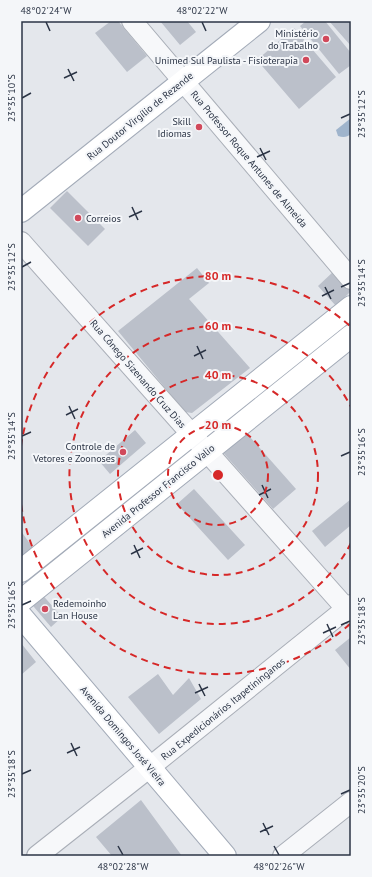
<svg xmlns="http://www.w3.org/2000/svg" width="372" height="877" viewBox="0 0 372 877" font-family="'PT Sans',sans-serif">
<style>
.water{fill:#9fb4cc}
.building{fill:#bbc0ca}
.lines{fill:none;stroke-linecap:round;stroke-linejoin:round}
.minor-casing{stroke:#a9aeb7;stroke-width:22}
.major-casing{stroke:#a3abb8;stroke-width:24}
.minor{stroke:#f7f8fa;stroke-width:20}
.major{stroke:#fff;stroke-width:22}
.ticks{fill:none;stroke:#2b3445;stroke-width:1.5}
.ring{fill:none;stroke:#d62828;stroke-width:2;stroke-dasharray:7 5}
.poi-dot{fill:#d1495b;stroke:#f4f6f9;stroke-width:1.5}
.labels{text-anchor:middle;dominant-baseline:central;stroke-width:4;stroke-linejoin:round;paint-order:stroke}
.poi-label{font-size:10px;fill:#2b3445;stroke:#f4f6f9;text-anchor:end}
.street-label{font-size:10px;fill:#2b3445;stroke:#f4f6f9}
.centre{fill:#d62828;stroke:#f4f6f9;stroke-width:2}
.ring-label{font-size:12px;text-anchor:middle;font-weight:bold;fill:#d62828;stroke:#f4f6f9;stroke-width:4;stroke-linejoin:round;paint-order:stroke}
.neatline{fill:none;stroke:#2b3445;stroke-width:1.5}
.ticks-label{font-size:10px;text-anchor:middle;fill:#2b3445}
</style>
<rect width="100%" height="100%" fill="#e4e7ec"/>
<path class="water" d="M351,118v16c-4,3 -7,4 -13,2l-2,-6z"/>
<path class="building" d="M111,21h7l29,35 -20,16 -32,-39z
M160,21h27l9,11 -16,13z
M306,21h19l26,32v12l-12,9 -39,-48z
M329,21h22v25z
M294,28l42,49 -37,32 -42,-49z
M67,191l38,38 -17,17 -38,-38z
M197,268l12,15 -20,16 61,69 -58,45 -7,-1 -67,-81z
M334,271l17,18v2l-15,15 -18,-20z
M242,428l54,61 -23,20 -54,-61z
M135,430l11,13 -36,31 -11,-13z
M194,489l51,56 -17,15 -51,-56z
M351,499v26l-26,22 -13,-16z
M21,531l12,17 -12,10z
M39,591l23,26 -11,10 -23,-27z
M351,637v33l-16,-20z
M21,643l15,19 -15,13z
M158,674l15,21 16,-17 12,21 -42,35 -31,-37z
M141,800l41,56h-70l-16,-19z"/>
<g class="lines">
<g class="minor-casing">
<path id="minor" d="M132,21l219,258
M21,242l330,372
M37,856l113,-89 201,-162
M283,856l68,-54"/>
</g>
<g class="major-casing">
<path id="major" d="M21,211l238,-190
M21,571l330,-264
M21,601l330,-265
M21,616l204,240"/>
</g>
<use href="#minor" class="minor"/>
<use href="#major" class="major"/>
</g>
<path class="ticks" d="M46,22l4,9M202,22l4,9M68,69l6,12M64,78l13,-6M22,98l9,-5M341,118l9,-4M260,148l6,12M257,157l13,-6M132,207l6,13M129,217l13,-6M22,267l9,-5M325,287l6,12M341,287l9,-4M322,296l12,-6M197,346l6,13M194,356l12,-6M69,406l6,13M66,415l12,-6M22,436l9,-4M341,456l9,-4M262,485l6,13M259,495l12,-6M134,545l6,13M131,554l12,-6M22,605l9,-4M327,624l6,13M341,625l9,-4M323,633l13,-6M199,684l6,12M195,693l13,-6M71,743l6,13M67,753l13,-6M22,774l9,-4M341,794l9,-4M263,823l6,12M260,832l13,-6M118,846l5,9M274,846l5,9"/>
<g class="ring">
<circle cx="218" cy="475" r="50"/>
<circle cx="218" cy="475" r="100"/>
<path d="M351 543A149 149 0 1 1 351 407"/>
<path d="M350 624A199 199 0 0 1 21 504M21 446A199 199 0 0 1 350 326"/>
</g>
<g class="poi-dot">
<circle cx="326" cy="39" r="4"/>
<circle cx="306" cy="60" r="4"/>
<circle cx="199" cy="127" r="4"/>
<circle cx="78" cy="218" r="4"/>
<circle cx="123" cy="452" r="4"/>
<circle cx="45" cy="609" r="4"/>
</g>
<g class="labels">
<g class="poi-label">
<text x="318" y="33">Ministério<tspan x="318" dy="12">do Trabalho</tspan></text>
<text x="298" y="60">Unimed Sul Paulista - Fisioterapia</text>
<text x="191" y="121">Skill<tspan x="191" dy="12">Idiomas</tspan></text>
<text x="86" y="218" text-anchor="start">Correios</text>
<text x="115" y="446">Controle de<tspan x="115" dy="12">Vetores e Zoonoses</tspan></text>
<text x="53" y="603" text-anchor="start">Redemoinho<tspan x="53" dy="12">Lan House</tspan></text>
</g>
<g class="street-label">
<text transform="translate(140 116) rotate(-39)">Rua Doutor Virgílio de Rezende</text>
<text transform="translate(249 159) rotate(50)">Rua Professor Roque Antunes de Almeida</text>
<text transform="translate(138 374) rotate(49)">Rua Cônego Sizenando Cruz Dias</text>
<text transform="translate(158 491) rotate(-39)">Avenida Professor Francisco Valio</text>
<text transform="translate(223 709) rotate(-39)">Rua Expedicionários Itapetininganos</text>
<text transform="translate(123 736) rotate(50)">Avenida Domingos José Vieira</text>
</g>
</g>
<circle cx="218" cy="475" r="6" class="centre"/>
<g class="ring-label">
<text x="218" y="280">80 m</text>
<text x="218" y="330">60 m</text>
<text x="218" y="379">40 m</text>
<text x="218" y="429">20 m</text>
</g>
<rect width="372" height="877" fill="none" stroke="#f4f6f9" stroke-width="44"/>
<rect x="22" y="22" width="328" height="833" class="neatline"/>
<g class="ticks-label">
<text x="46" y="14">48°02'24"W</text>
<text x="202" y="14">48°02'22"W</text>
<text transform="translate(11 98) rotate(-90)" y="4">23°35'10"S</text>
<text transform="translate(361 114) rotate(-90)" y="4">23°35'12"S</text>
<text transform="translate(11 267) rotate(-90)" y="4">23°35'12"S</text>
<text transform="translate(361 283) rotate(-90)" y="4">23°35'14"S</text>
<text transform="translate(11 436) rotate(-90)" y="4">23°35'14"S</text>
<text transform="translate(361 452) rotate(-90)" y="4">23°35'16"S</text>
<text transform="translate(11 605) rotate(-90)" y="4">23°35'16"S</text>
<text transform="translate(361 621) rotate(-90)" y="4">23°35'18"S</text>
<text transform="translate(11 774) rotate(-90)" y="4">23°35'18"S</text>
<text transform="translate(361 790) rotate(-90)" y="4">23°35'20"S</text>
<text x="123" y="870">48°02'28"W</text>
<text x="279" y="870">48°02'26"W</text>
</g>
</svg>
